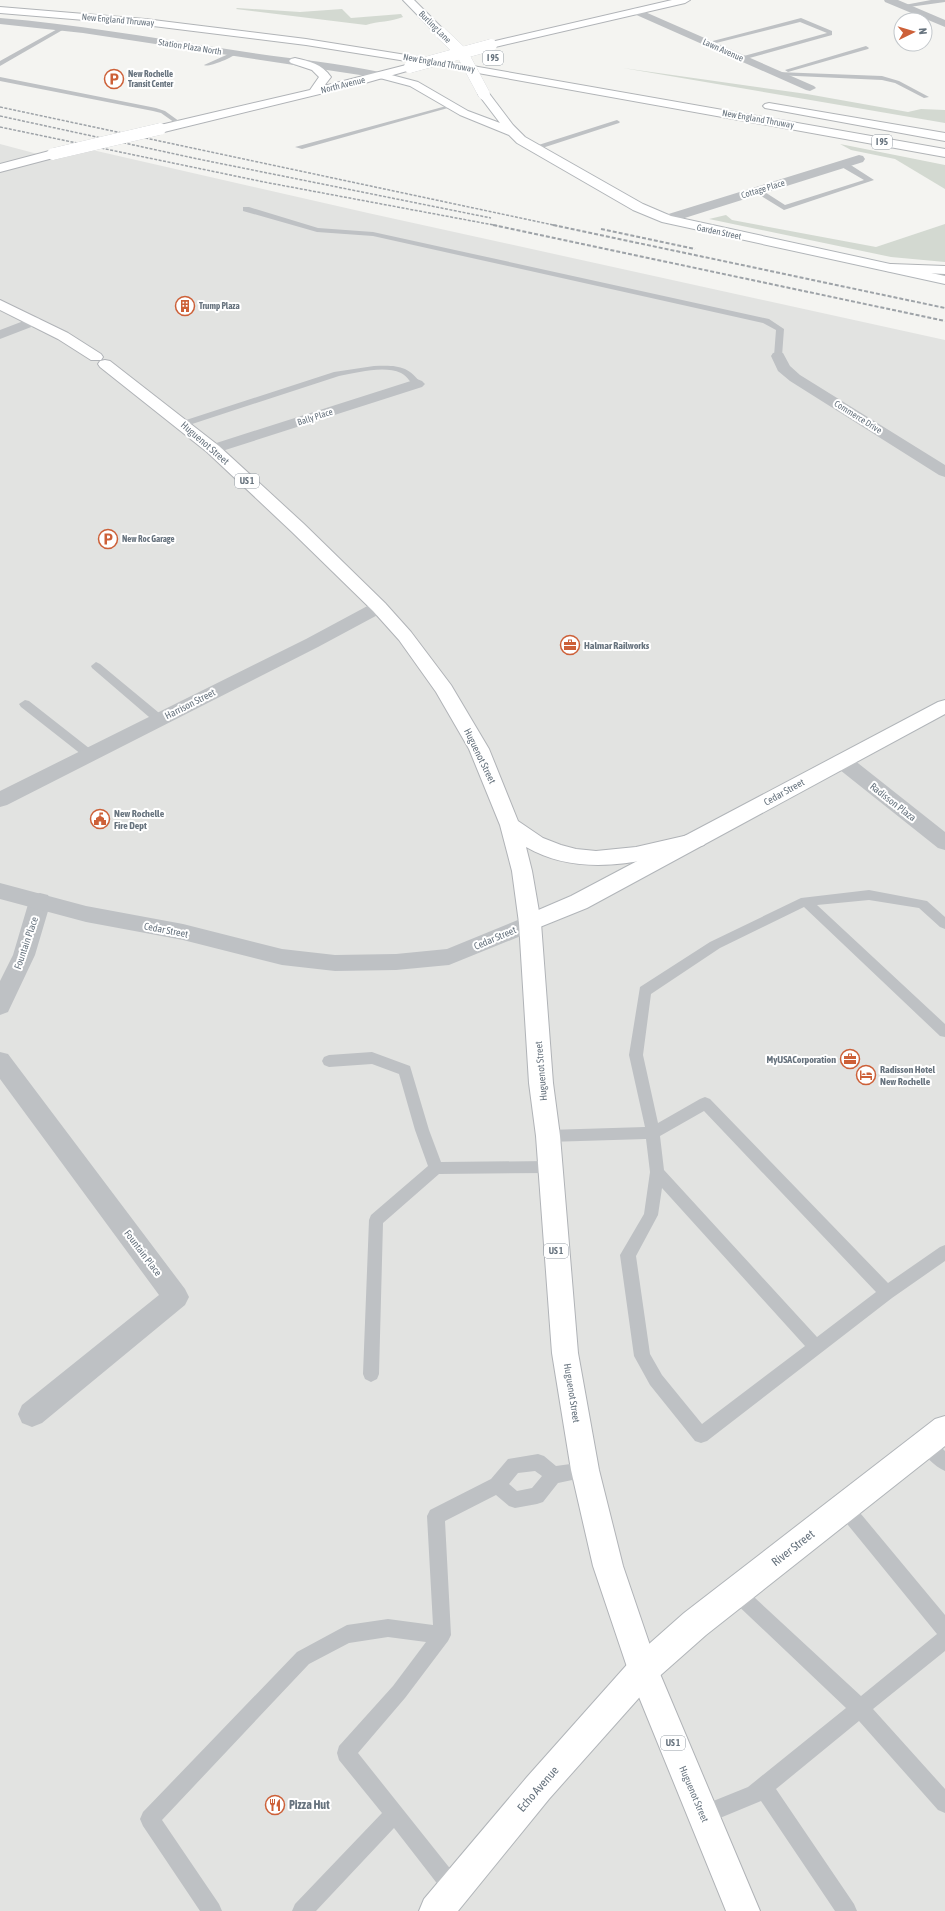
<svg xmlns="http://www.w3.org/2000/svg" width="945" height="1911" viewBox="0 0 945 1911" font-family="'Asap Condensed',sans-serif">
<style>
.built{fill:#e2e3e1}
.green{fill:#d3d9d1}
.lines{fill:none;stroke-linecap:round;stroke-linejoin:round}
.secondary-casing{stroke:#b1b5b9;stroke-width:2}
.primary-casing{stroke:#b0b3b7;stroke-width:2}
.motorway-casing{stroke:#b1b4b7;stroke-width:2}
.service{fill:#bec1c4;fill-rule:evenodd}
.minor{fill:#bec1c4;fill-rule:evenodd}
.tertiary{fill:#bec1c4;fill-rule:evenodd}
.secondary{fill:#fff;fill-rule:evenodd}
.primary{fill:#fff;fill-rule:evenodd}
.motorway{fill:#fff;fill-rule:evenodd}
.rail-far1{stroke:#9ea3a8;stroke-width:1.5;stroke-dasharray:3 1.5;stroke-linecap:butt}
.rail{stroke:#9ea3a8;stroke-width:2;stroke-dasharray:4 2;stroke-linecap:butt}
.secondary-bridge-casing{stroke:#b1b5b9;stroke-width:12;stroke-linecap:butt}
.primary-bridge-casing{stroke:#b0b3b7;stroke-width:12;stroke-linecap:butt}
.secondary-bridge{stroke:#fff;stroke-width:12}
.primary-bridge{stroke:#fff;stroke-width:12}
.labels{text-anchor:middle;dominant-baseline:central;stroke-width:4;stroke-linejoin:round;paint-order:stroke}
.far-street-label{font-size:9px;fill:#67737e;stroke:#fff}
.shield{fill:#fff;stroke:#959da5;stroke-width:1}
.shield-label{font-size:9px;font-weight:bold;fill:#67737e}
.far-poi-label{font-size:9px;font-weight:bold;fill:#67737e;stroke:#fff;text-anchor:start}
.street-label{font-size:10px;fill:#67737e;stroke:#fff}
.poi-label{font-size:10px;font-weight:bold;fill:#67737e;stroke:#fff;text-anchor:start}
.near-street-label{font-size:12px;fill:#67737e;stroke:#fff}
.near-poi-label{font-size:12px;font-weight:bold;fill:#67737e;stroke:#fff;text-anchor:start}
</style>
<rect width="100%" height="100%" fill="#f4f4f1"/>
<path class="built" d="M0,144l49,13 39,-8 280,64 577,127v1571h-945z"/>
<path class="green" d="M237,8l63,4 42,-3 9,9 50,-4 2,3c-12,5 -25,4 -37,8l-130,-16z
M623,68l184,26 101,18 13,-3 24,1v13z
M840,144l105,21v24l-50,-30 -44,-9z
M726,215l6,5 144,27 69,-23v38l-54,-5 -182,-38z"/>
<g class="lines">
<g class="secondary-casing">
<path id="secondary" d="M403,0h11l31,31 1,2 -1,2h-8z
M380,72l38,10 50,29 32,12 -22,-29 2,-2h8l25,33 12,12 118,67 28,12 274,60v8l-283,-62 -29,-12 -116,-67 -8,-8 -49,-20 -50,-29 -34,-9 -2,-2z
M945,700v14l-358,194 -57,23 -8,-2 -3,-6 3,-6 49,-21 367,-194z
M945,1416v30l-239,189 -52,46 -105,118 -91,112h-39l5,-12 103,-122 105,-118 52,-46 251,-194z"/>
</g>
<g class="primary-casing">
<path id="primary" d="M672,0h18l-5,3 -194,45 -5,-3 5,-3z
M295,58c14,3 27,6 36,19l-7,9 86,-22 6,3 -2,2 -49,14 -205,50 -6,-4 2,-3 154,-36 9,-13 -7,-7 -21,-7 -2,-2 2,-2z
M53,150l6,4 -2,3 -57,15v-8z
M0,300l68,33 33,21 2,3 -2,3h-10l-33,-21 -58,-29z
M105,360l5,1 109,85 85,78 81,79 26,29 40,53 38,64 29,72 25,17 18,7 15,4 20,2 40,-4 61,-14 7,2 3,5 -3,5c-57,17 -123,34 -178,2l6,24 9,52 12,160 7,53 18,217 21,117 24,96 35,103 102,242h-34l-98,-241 -35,-104 -22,-96 -19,-117 -16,-217 -7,-53 -10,-160 -7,-52 -12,-46 -31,-76 -33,-57 -37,-52 -26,-29 -81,-79 -85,-80 -107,-85 -2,-3 2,-3z"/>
</g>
<g class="motorway-casing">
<path id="motorway" d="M0,7l145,12 161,20 144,23 495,87v8l-495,-89 -144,-23 -161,-20 -145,-12z
M769,103l176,30v8l-180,-33 -2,-2 2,-2z
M891,264l54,2v8l-59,-3 -2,-3 2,-3z"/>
</g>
<path class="service" d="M931,0h14v2l-43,6 -3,-2z
M801,18l31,13v4l-90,25 -2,-1v-2l87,-24 -27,-11 -92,23 -3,-2z
M61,27l5,1 -66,38v-5z
M866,46l3,2 -1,1 -80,23 -3,-2z
M233,52l3,2c-5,4 -28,14 -32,11z
M777,72l105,4 17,5 30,16 -5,1 -29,-15 -13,-3 -107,-5v-2z
M0,77l156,31 9,3 18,13 -5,1 -17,-12 -8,-2 -153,-30z
M450,105l5,1 -153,43 -7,-2z
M617,120l3,2 -1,1 -83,27 -7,-2z
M840,162h6l28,18 -90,30 -31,-19 7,-2 25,16 79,-25 -24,-14z
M243,207h6l69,21 55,4 396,87 15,10 -2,27 -4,3 -4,-3 2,-26 -13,-7 -390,-87 -56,-4 -74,-21z
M374,366c21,-1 35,-1 47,18l-4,3c-6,-2 -9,-11 -16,-14 -18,-8 -44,0 -62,3l-153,50 -3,1 -5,-3 2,-2 154,-50z
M96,662l4,2 64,53 2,3 -2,3h-8l-64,-55 -1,-2z
M25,700l4,1 65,51 2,3 -2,3h-8l-65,-51 -2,-3z
M869,890l58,11 18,16v12l-5,-2 -21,-19 -50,-8 -52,5 128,119v13l-5,-1 -136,-129 -84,41 -69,46 -8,61 15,68 42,-24 5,-2 5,2 178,184 52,-36 5,-2v16l-53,37 -185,143 -6,2 -6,-2 -45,-56 -16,-29 -14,-101 24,-41 6,-42 -4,-33 -98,3 -5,-2 -2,-4 2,-4 5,-2 97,-3 -16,-72 11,-68 70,-45 91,-44zM704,1111l172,181 -59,45 -153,-167 -4,-34zM662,1188l143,158 -103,78 -40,-49 -12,-21 -14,-98 22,-41z
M372,1052l38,14 19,64 12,32 108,-1 5,2 2,4 -2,4 -5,2 -110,1 -56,49 -4,151 -2,5 -6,3 -6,-3 -2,-5 6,-154 2,-5 57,-49 -13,-36 -16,-56 -27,-10 -43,3 -5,-2 -2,-4 2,-4 5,-2z
M926,1436l6,2 13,13v20c-10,-4 -23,-17 -27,-27l2,-6z
M538,1454l6,2 12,10 29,-4 6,2 2,6 -2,6 -33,7 -15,19 -6,2 -22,4 -6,-2 -13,-11 -51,26 6,114 -3,6 -43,57 -47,55 102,128 3,7 -3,7 -7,3 -7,-3 -52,-67 -78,83h-24l3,-7 87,-91 -43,-53 -2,-7 2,-7 54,-60 33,-44 -38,-5 -39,6 -40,21 -147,156 57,84 3,7h-22l-57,-85 -3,-7 3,-7 154,-160 50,-27 41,-6 45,6 -6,-109 3,-6 61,-31 17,-20zM535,1471l7,5 -10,12 -15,3 -8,-7 9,-11z
M845,1500l6,2 94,113v36l-72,58 72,80v24l-7,-3 -79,-89 -83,68 78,115 3,7h-22l-74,-110 -58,24 -7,-3 -3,-7 3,-7 52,-21 98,-79 -116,-110 -3,-6 3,-6 6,-3 6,3 119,110 76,-62 -98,-120 -2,-6 2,-6z"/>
<path class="minor" d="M884,0h14l47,20v7l-60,-25z
M636,8l178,78 2,2 -6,3 -4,-1 -174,-77 -1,-2 1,-2z
M859,155l4,1 2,3 -2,3 -191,60h-10l-1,-3 1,-3z
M778,352l5,1 7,13 10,9 145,90v12l-6,-2 -149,-94 -12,-10 -7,-15 2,-3z
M417,379l5,2 3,3 -3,3 -203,65 -6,2 -6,-2 -2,-3 2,-3z
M40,893l8,2 3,6 -16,54 -27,57 -8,3v-34l13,-26 16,-54 3,-6z
M0,1052l8,2 177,235 4,8 -4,8 -143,118 -10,4 -10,-4 -4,-9 4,-9 137,-110 -159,-216z"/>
<path class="tertiary" d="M0,18c74,6 147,19 220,30 53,9 107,13 160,24l6,3 -6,3 -297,-45 -83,-9z
M34,317l5,1 2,3 -2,3 -39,15v-9z
M379,602l6,1 3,4 -3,4 -67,36 -311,158 -7,2v-16l306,-152 67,-36z
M842,754l7,2 96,76v18l-7,-2 -103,-82 -3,-5 3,-5z
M0,883l86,23 97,18 99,25 53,6 61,-1 51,-5 83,-34 8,2 3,6 -3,6 -89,36 -53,5 -61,1 -53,-6 -99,-25 -97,-18 -86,-23z"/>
<use href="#secondary" class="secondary"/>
<use href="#primary" class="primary"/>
<use href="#motorway" class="motorway"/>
<path class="rail-far1" d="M0,107l558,119
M0,116l198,43 293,59
M0,127l264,55 235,44"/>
<path class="rail" d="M493,225l452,96
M553,225l392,83
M601,229l94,20"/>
<g class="secondary-bridge-casing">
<path id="secondary-bridge" d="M441,33l21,20 22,41"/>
</g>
<g class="primary-bridge-casing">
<path id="primary-bridge" d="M410,67l81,-22
M53,154l107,-25"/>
</g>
<use href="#secondary-bridge" class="secondary-bridge"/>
<use href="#primary-bridge" class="primary-bridge"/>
</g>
<defs>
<g id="parking-ring" transform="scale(1)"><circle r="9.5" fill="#fff" stroke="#cd6038" stroke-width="1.5"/><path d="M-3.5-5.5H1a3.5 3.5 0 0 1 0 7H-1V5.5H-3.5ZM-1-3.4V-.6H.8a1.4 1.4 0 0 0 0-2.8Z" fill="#cd6038"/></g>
<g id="building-ring" transform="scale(1)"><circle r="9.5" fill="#fff" stroke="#cd6038" stroke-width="1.5"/><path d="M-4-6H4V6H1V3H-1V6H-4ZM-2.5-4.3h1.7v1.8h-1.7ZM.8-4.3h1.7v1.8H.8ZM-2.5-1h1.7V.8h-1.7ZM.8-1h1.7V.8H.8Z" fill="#cd6038"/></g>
<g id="office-ring" transform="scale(1)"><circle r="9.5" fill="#fff" stroke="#cd6038" stroke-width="1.5"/><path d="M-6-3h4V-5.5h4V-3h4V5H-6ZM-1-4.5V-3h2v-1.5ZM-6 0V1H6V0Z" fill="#cd6038"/></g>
<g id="civic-ring" transform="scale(1)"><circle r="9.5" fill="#fff" stroke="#cd6038" stroke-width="1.5"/><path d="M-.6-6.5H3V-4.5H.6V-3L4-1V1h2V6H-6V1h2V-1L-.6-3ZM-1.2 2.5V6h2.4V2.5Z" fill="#cd6038"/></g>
<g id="hotel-ring" transform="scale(1)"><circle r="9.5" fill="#fff" stroke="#cd6038" stroke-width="1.5"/><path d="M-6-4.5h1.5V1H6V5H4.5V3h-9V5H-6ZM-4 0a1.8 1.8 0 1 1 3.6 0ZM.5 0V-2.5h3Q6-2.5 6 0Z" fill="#cd6038"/></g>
<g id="restaurant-ring" transform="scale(1)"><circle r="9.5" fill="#fff" stroke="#cd6038" stroke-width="1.5"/><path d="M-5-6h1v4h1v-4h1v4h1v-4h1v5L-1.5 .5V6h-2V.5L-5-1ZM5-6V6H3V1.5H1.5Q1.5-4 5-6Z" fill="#cd6038"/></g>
</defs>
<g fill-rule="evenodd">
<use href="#parking-ring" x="114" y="79"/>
<use href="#building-ring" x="185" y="306"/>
<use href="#parking-ring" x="108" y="539"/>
<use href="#office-ring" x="570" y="645"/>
<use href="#civic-ring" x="100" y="819"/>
<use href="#office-ring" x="850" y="1059"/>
<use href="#hotel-ring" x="866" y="1075"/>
<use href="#restaurant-ring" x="275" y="1805"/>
</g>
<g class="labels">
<g class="far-street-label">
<text transform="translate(118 20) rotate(5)">New England Thruway</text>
<text transform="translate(435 27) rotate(45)">Burling Lane</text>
<text transform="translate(190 47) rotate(9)">Station Plaza North</text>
<text transform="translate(723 50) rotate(24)">Lawn Avenue</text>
<text transform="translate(439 63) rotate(10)">New England Thruway</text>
<text transform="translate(343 85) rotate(-14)">North Avenue</text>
<text transform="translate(758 119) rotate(10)">New England Thruway</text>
<text transform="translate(763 189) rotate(-17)">Cottage Place</text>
<text transform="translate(719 232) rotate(12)">Garden Street</text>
<text transform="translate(315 417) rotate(-18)">Bally Place</text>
<text transform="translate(858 417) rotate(32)">Commerce Drive</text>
</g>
<g class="shield">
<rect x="483" y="51" width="20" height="14" rx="3"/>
<rect x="872" y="135" width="20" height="14" rx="3"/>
<rect x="235" y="474" width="24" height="14" rx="3"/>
<rect x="544" y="1244" width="24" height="14" rx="3"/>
<rect x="661" y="1736" width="24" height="14" rx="3"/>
</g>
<g class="shield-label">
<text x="493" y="58">I 95</text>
<text x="882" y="142">I 95</text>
<text x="247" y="481">US 1</text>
<text x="556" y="1251">US 1</text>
<text x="673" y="1743">US 1</text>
</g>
<g class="far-poi-label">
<text x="128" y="74">New Rochelle<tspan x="128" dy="10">Transit Center</tspan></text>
<text x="199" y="306">Trump Plaza</text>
<text x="122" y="539">New Roc Garage</text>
</g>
<g class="street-label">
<text transform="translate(205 443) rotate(41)">Huguenot Street</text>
<text transform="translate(190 704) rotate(-27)">Harrison Street</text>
<text transform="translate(480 756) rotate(64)">Huguenot Street</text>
<text transform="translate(784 792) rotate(-29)">Cedar Street</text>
<text transform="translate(893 802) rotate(38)">Radisson Plaza</text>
<text transform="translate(166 930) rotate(11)">Cedar Street</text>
<text transform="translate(495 938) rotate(-23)">Cedar Street</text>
<text transform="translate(26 943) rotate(-71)">Fountain Place</text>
<text transform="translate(541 1071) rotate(-95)">Huguenot Street</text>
<text transform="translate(143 1253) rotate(53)">Fountain Place</text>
<text transform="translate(572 1393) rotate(81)">Huguenot Street</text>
<text transform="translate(694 1794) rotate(67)">Huguenot Street</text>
</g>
<g class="poi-label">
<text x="584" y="645">Halmar Railworks</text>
<text x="114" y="813">New Rochelle<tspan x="114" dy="12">Fire Dept</tspan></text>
<text x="836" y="1059" text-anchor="end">MyUSACorporation</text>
<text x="880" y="1069">Radisson Hotel<tspan x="880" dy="12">New Rochelle</tspan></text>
</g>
<g class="near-street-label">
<text transform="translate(793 1548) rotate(-38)">River Street</text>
<text transform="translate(538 1789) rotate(-49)">Echo Avenue</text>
</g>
<g class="near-poi-label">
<text x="289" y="1805">Pizza Hut</text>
</g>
</g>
<g transform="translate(913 32) rotate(85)"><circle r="19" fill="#ffffff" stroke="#c2c7cb"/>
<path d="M0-3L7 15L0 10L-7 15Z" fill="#cd6038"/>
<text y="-6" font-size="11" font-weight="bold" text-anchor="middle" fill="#67737e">N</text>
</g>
</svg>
